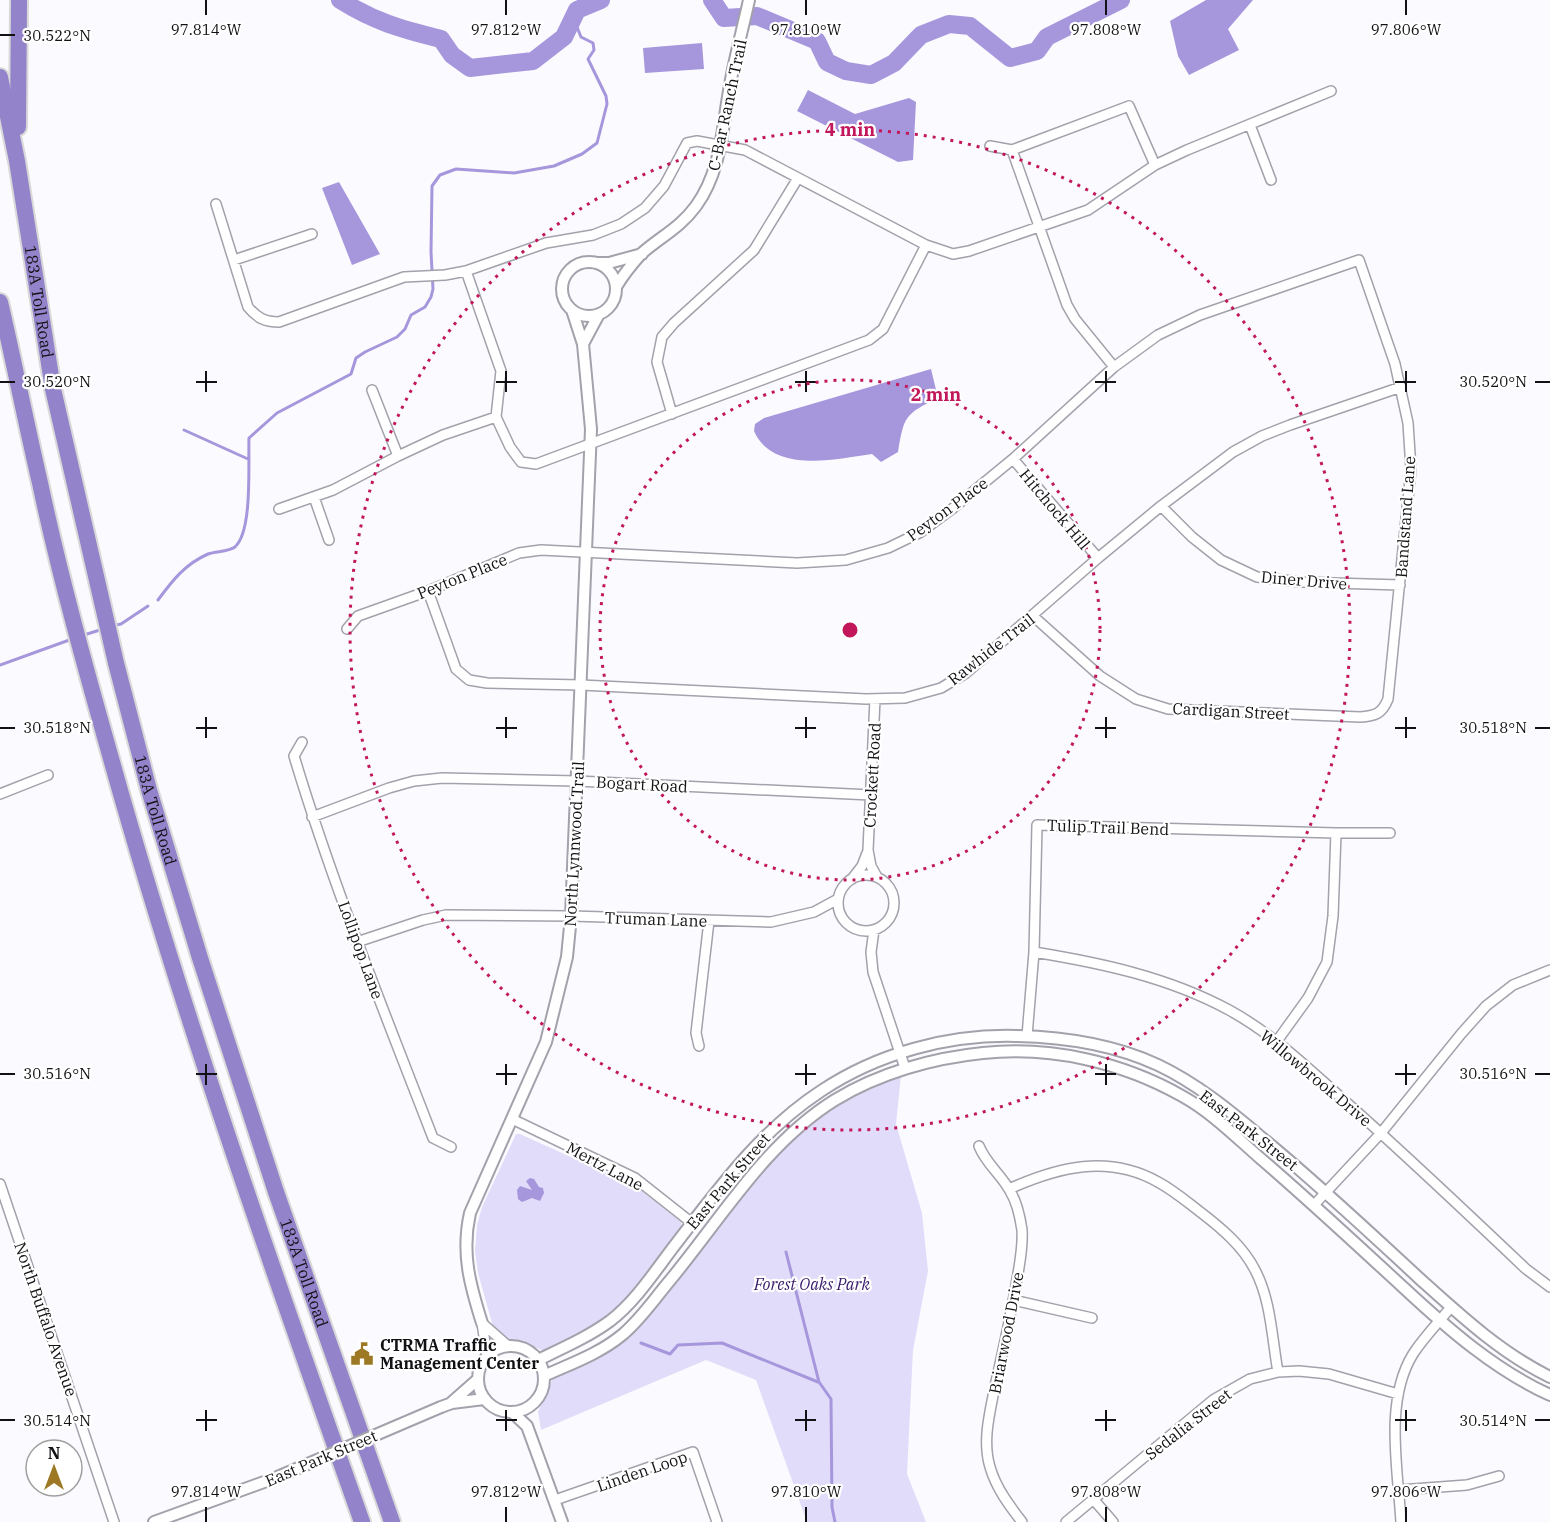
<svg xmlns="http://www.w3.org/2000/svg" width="1550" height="1522" viewBox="0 0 1550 1522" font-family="'IBM Plex Serif',serif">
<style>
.green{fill:#e1dcf9}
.water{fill:#a697dd}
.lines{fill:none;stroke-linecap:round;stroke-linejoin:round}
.stream{stroke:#a697dd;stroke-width:3}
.river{stroke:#a697dd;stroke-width:18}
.minor-casing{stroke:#a3a1ab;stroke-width:12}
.tertiary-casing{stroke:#a3a1ab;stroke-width:14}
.motorway-casing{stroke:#d9d9d9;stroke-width:20}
.minor{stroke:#fff;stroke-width:9}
.tertiary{stroke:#fff;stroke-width:10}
.motorway{stroke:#9383ca;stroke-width:16}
.tertiary-bridge-casing{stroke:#a3a1ab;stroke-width:14;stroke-linecap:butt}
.tertiary-bridge{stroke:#fff;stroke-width:10}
.ticks{fill:none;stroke:#121114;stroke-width:2}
.ring{fill:none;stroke:#c2185b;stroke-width:3;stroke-dasharray:3 6}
.labels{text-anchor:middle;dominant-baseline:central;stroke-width:4.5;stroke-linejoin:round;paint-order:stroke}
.street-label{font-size:16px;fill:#121114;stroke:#fff}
.park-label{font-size:16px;font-style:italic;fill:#361a6a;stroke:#fff}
.poi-label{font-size:16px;font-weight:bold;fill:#121114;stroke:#fff;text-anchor:start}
.ticks-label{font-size:15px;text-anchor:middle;fill:#121114;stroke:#fff;stroke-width:4.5;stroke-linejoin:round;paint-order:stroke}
.centre{fill:#c2185b;stroke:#fff;stroke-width:3}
.ring-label{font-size:18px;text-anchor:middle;font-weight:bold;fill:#c2185b;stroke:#fff;stroke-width:4.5;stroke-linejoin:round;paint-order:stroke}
</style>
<rect width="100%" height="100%" fill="#fbfbff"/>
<path class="green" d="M901,1075l-5,49 26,89 6,58 -15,79 -6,124 19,48h-119l-51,-142 -50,-20 -165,70 -3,-18 15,-34 56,-30 154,-181c42,-42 83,-71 138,-92z
M516,1134h4l115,52 46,36v8l-56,72 -34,25 -38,22 -12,1 -15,-8 -20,-3 -9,-6 -5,-10 -14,-50 -3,-22 2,-26 5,-18z"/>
<path class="water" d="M1206,0h47l-25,29 11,21 -50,25 -11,-19 -8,-35z
M702,43l2,26 -59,4 -2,-25z
M808,90l47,24 54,-16 7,4 -3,58 -15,2 -101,-51z
M339,182l41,72 -28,11 -30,-77z
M931,369l7,29c-33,16 -34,18 -40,54l-17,10 -9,-8c-36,5 -99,20 -118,-23l1,-7 9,-6z
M530,1178l4,1 5,8 4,1 1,5 -4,8 -8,-3 -10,4 -4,-3 -1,-9 3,-4 12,4 -6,-9z"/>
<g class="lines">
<path class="stream" d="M184,430l64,29
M158,600c14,-19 27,-36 50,-46 8,-3 20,-2 27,-7 18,-16 13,-85 14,-109l28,-25 74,-39 5,-16 9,-6 32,-15 8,-8 6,-14 14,-8 6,-10 2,-8 -2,-37 1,-66 8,-11 16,-6 58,4 40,-7 28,-12 15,-11 10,-39 -1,-8 -18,-37 6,-9 -1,-7 -12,-6 -4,-10 3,-8 1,-10
M112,626l9,-2 27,-18
M84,635l19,-6
M0,665l72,-26
M786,1252l33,130 12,17 1,108 3,15
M641,1343l29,11 8,-9 44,-2 96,39"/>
<path class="river" d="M340,0c35,22 61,29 101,39l11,16 18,13 63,-7 31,-24 13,-27 24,-10
M712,0l12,18 33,-2 60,25 10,21 19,9 25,4 23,-12 27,-28 28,-11 21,2 40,32 27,-7 10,-14 74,-37"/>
<g class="minor-casing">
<path id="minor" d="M1250,125l21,55
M990,146l22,4
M216,204l32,103c9,11 17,15 31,15l125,-45 41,-2 21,-4 80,-28 47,-8 28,-11 24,-16 19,-22 23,-43 10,-2 48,9 181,95 27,9 16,-3 119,-41 67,-45 32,-15 144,-59
M234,260l78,-26
M466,271l35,100 -5,46 14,30 11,15 15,2 333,-124 14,-11 43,-84
M1114,367l-39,-48 -8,-14 -55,-155 117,-44 26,59
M372,390l26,66
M672,414l-15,-52 5,-25 12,-14 80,-73 44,-72
M1013,459l85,99
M314,497l15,43
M1161,506l31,31 29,23 36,17 44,5 99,3
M279,509l54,-19 65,-34 45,-21 53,-18
M428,591l28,78 13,11 18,3 94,2 285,14 39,-1 36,-10 25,-15 132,-115 63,-52 72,-54 29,-16 28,-11 111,-38
M347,629l11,-13 70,-25 91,-38 22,-3 256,13 49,-3 42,-12 33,-16 31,-23 61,-50 101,-92 44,-32 42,-20 159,-55 36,104 13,59 3,46 -23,230c-6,15 -13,17 -28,18l-192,-8 -32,-10 -36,-23 -67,-60
M875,699l-7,151 3,16 6,11
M302,742l-8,14c39,130 90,255 139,382l18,9
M0,794l48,-19
M312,817l77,-29 25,-7 28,-3 135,3 294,14
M838 903a28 28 0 1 1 56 0a28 28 0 1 1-56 0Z
M852,879l10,-13 5,-13
M874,930l-3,22 2,20 32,96
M357,942l66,-22 23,-5 125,1 200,6 43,-10 24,-13
M1034,952c67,11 134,25 195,58 44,24 80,59 117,92 61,54 121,111 180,167l24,18
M1027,1036l7,-84 3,-127 299,8h54
M1277,1041l31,-43 19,-36 6,-46 3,-83
M699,1046l-3,-13 13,-112
M512,1119l123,59 57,45
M979,1146c7,18 22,28 31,45 7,11 10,25 12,39 1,16 -2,33 -5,49 -6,36 -14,72 -22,107 -5,26 -13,55 -5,81 6,21 19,38 32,55
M0,1184l114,338
M1009,1189c49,-22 99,-35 149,-7 15,8 28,19 41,29 21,16 44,35 56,59 16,30 17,69 23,102
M1314,1205l67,-72 80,-99 25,-28 27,-21 37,-15
M1013,1300l79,18
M482,1323l26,23
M482,1323l5,33
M1399,1490l68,-5 32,-9
M555,1500l138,-48 24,70
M1094,1500l19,22
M1066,1522l147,-122 37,-21 28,-7 21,-1 30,3 69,20
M1401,1522c-3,-53 -17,-121 12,-168 11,-17 26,-32 38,-47"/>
</g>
<g class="tertiary-casing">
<path id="tertiary" d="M562 289a27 27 0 1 1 54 0a27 27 0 1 1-54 0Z
M598,263h11l33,-9
M616,287c7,-12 16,-23 25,-33 19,-17 39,-26 55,-48 26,-36 26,-79 34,-121 5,-29 13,-57 19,-85
M583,344l16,-30
M482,1323c-12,-38 -21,-70 -12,-110l76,-171 21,-85 4,-41 20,-487 -8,-85 -11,-34
M478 1379a33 33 0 1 1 66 0a33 33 0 1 1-66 0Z
M538,1360c25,-12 50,-23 72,-39 26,-20 45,-50 65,-76 44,-57 85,-114 146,-154 57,-38 128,-57 196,-55 47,1 98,9 141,29 38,18 71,45 103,72 55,45 107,94 159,142 41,37 81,74 130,98
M544,1376c26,-12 55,-22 78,-41 17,-14 31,-34 45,-51 53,-63 97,-140 168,-184 44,-27 98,-42 148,-47 68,-7 139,9 199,43 29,16 53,40 78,62 49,42 96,86 144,130 44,41 91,82 146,107
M452,1402l25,-22
M441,1407l11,-4 32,-4
M513,1413l14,13 35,96
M154,1522l121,-44"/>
</g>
<g class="motorway-casing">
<g id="motorway">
<path id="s1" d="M0,77l17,84 36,228 63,274 33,127 51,168 76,234 116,330"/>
<path d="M18,127l1,-127"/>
<path d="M0,302c14,60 26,121 40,181 20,94 46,187 72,279 72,257 161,509 250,760"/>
</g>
</g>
<use href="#minor" class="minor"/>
<use href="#tertiary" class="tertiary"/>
<use href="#motorway" class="motorway"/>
<g class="tertiary-bridge-casing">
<path id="tertiary-bridge" d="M275,1478l166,-71"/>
</g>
<use href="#tertiary-bridge" class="tertiary-bridge"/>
</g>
<path class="ticks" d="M206,0v15M506,0v15M806,0v15M1106,0v15M1406,0v15M0,35h15M206,371v21M506,371v21M806,371v21M1106,371v21M1406,371v21M0,382h15M196,382h21M496,382h21M795,382h21M1095,382h21M1395,382h21M1535,382h15M206,717v21M506,717v21M806,717v21M1106,717v21M1406,717v21M0,728h15M196,728h21M496,728h21M795,728h21M1095,728h21M1395,728h21M1535,728h15M206,1064v21M506,1064v21M806,1064v21M1106,1064v21M1406,1064v21M0,1074h15M196,1074h21M496,1074h21M795,1074h21M1095,1074h21M1395,1074h21M1535,1074h15M206,1410v21M506,1410v21M806,1410v21M1106,1410v21M1406,1410v21M0,1420h15M196,1420h21M496,1420h21M795,1420h21M1095,1420h21M1395,1420h21M1535,1420h15M206,1507v15M506,1507v15M806,1507v15M1106,1507v15M1406,1507v15"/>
<g class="ring">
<circle cx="850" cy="630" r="250"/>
<circle cx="850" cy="630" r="500"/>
</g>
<defs>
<g id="civic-bare" transform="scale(1.8)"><path d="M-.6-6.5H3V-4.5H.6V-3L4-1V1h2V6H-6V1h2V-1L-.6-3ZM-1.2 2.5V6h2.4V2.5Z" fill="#9e7925" stroke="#fff" stroke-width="2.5" paint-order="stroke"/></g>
</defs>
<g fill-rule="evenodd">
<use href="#civic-bare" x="362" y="1354"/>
</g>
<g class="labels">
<g class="street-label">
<text transform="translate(727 105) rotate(-78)">C-Bar Ranch Trail</text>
<text stroke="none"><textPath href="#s1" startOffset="228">183A Toll Road</textPath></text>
<text transform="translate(947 509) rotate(-36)">Peyton Place</text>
<text transform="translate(1055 509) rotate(50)">Hitchock Hill</text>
<text transform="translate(1405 517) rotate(-86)">Bandstand Lane</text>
<text transform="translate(462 576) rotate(-22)">Peyton Place</text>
<text transform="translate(1304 580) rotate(5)">Diner Drive</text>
<text transform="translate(991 649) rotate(-38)">Rawhide Trail</text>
<text transform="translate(1231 711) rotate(3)">Cardigan Street</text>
<text transform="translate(872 775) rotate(-87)">Crockett Road</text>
<text transform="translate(642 784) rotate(3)">Bogart Road</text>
<text stroke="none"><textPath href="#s1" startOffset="750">183A Toll Road</textPath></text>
<text transform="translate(1108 827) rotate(2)">Tulip Trail Bend</text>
<text transform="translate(574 844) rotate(-87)">North Lynnwood Trail</text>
<text transform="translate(656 919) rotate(2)">Truman Lane</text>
<text transform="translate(361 950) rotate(70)">Lollipop Lane</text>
<text transform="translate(1316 1078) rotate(40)">Willowbrook Drive</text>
<text transform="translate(1249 1130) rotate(38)">East Park Street</text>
<text transform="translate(605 1166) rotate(28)">Mertz Lane</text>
<text transform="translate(728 1181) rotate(-50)">East Park Street</text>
<text stroke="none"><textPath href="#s1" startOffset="1236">183A Toll Road</textPath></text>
<text transform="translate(46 1319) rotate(71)">North Buffalo Avenue</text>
<text transform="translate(1006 1333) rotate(-79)">Briarwood Drive</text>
<text transform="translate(1188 1424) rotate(-38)">Sedalia Street</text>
<text transform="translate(321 1458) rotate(-23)">East Park Street</text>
<text transform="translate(642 1471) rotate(-19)">Linden Loop</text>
</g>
<g class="park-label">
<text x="812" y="1284">Forest Oaks Park</text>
</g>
<g class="poi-label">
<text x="380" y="1345">CTRMA Traffic<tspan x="380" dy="18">Management Center</tspan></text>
</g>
</g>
<g class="ticks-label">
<text x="206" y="35">97.814°W</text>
<text x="506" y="35">97.812°W</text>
<text x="806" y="35">97.810°W</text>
<text x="1106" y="35">97.808°W</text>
<text x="1406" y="35">97.806°W</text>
<text x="57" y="41">30.522°N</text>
<text x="57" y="387">30.520°N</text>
<text x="1493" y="387">30.520°N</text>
<text x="57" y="733">30.518°N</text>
<text x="1493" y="733">30.518°N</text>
<text x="57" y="1079">30.516°N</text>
<text x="1493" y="1079">30.516°N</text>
<text x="57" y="1426">30.514°N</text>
<text x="1493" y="1426">30.514°N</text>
<text x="206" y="1497">97.814°W</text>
<text x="506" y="1497">97.812°W</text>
<text x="806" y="1497">97.810°W</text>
<text x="1106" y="1497">97.808°W</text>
<text x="1406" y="1497">97.806°W</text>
</g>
<circle cx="850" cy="630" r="9" class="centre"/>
<g class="ring-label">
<text x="850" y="136">4 min</text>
<text x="936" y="401">2 min</text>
</g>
<g transform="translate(54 1468)"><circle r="28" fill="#ffffff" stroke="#a0a0a1" stroke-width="1.5"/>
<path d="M0-4.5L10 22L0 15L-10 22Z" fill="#9e7925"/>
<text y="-9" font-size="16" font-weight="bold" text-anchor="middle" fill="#121114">N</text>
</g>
</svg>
